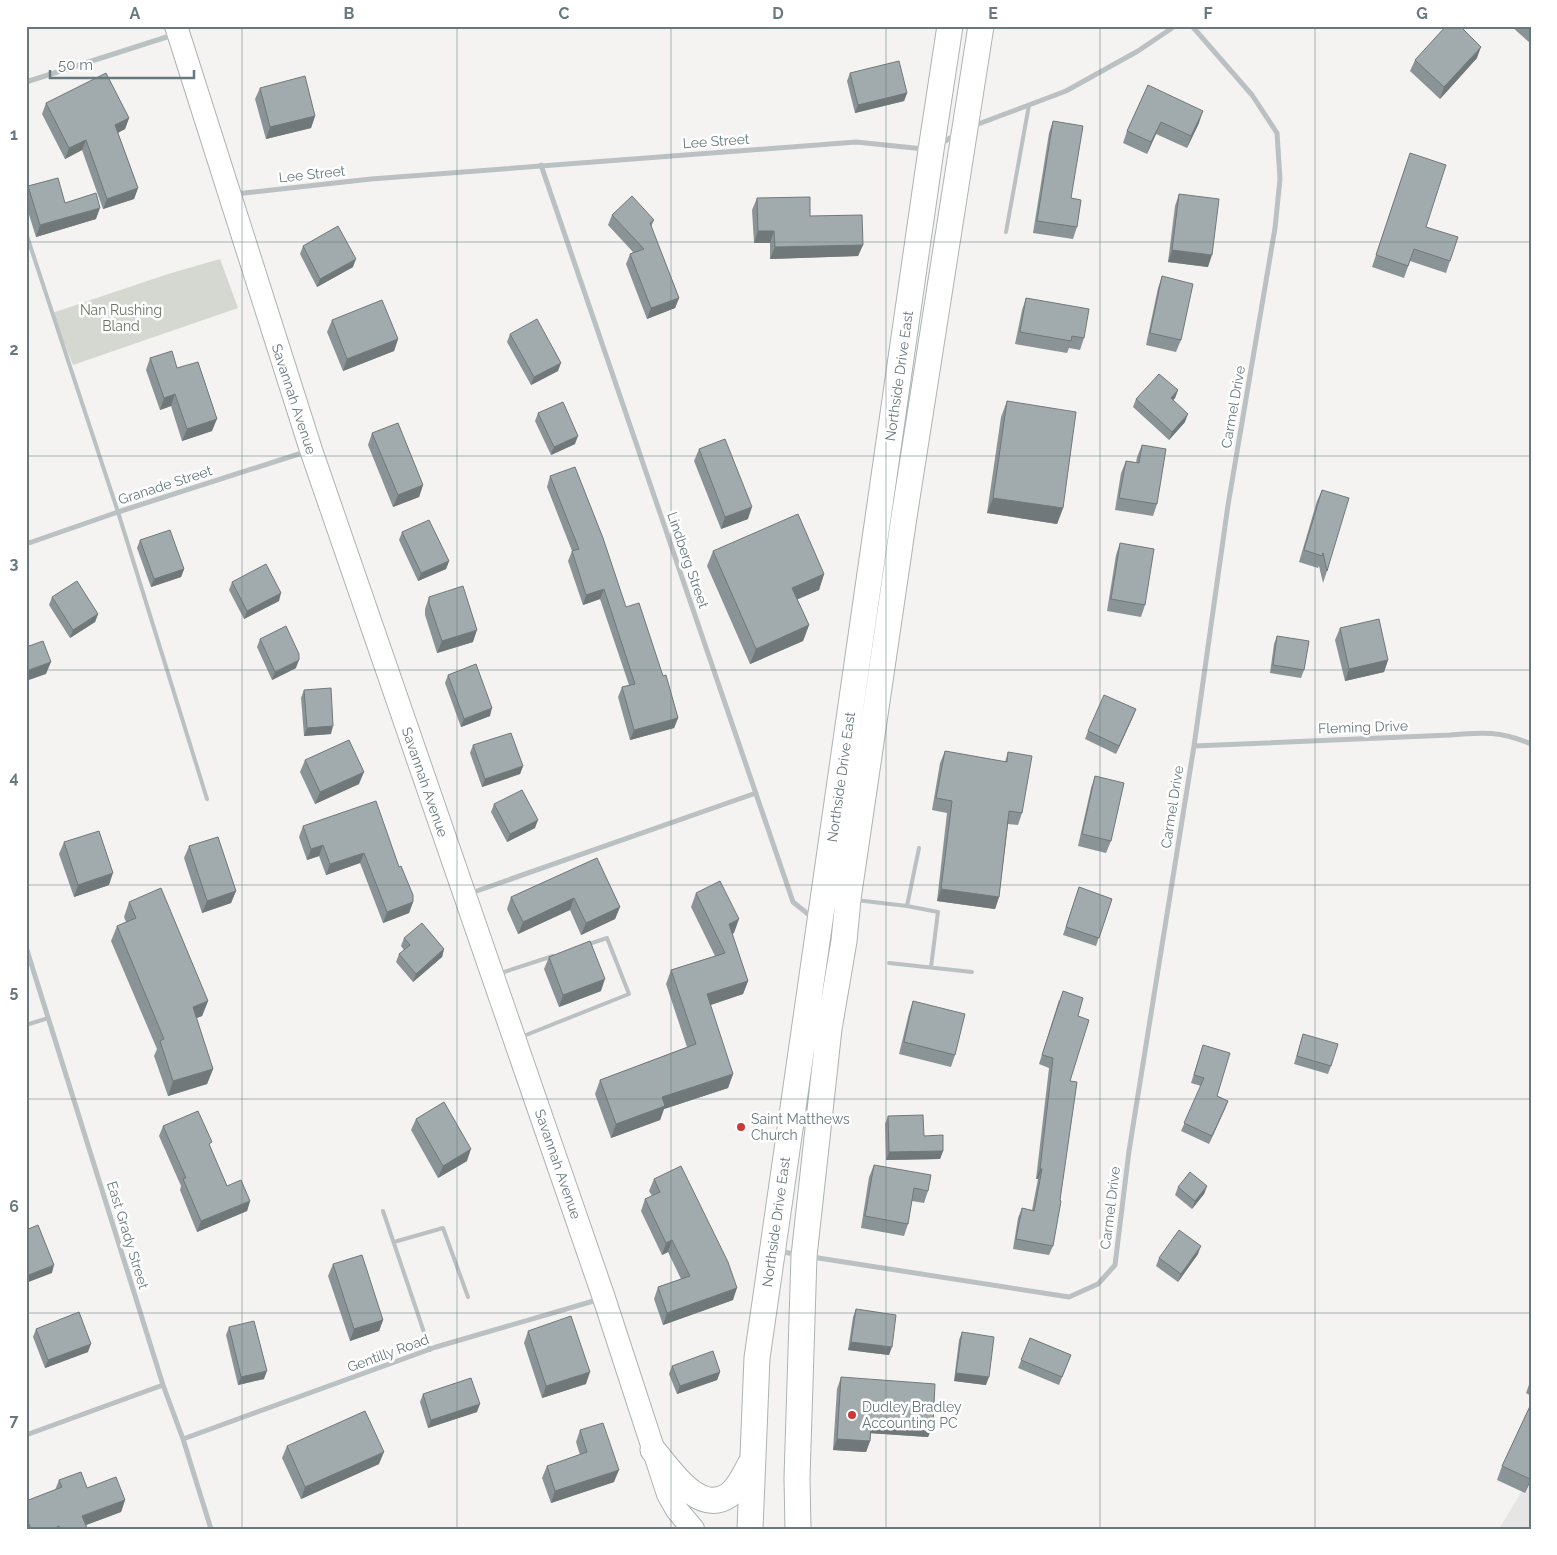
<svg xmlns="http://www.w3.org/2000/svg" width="1557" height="1555" viewBox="0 0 1557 1555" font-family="Raleway,sans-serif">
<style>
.built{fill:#e4e5e4}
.green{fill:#d5d8d0}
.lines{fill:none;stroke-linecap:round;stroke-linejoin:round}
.secondary-casing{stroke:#acb3b5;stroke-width:24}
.primary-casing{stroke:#adb3b4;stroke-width:27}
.lane{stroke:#bbc0c2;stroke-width:4}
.street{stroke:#bbc0c2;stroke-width:5}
.secondary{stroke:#fff;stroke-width:22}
.primary{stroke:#fff;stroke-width:25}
.wall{fill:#8a9395}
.shaded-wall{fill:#717879}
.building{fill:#a1abad;stroke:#717879}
.grid{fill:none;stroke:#67797e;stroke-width:1;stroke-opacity:0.55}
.poi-dot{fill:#cd3838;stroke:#fff;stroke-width:2}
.labels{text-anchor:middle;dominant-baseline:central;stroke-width:5;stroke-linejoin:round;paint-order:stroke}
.street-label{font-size:14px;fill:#67797e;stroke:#fff}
.park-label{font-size:14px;fill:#6c7665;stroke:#fff}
.poi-label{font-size:14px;fill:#67797e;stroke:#fff;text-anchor:start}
.neatline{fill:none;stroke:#67797e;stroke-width:2}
.grid-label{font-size:16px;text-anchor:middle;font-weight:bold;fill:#67797e}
</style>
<rect width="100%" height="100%" fill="#f4f3f1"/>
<path class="built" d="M1531,1476v53h-32z"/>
<path class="green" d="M220,259l18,49 -165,57 -21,-52 116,-39z"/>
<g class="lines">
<g class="secondary-casing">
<path id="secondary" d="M176,26l135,424 293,848 64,196 9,16 16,19"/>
</g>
<g class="primary-casing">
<path id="primary" d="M653,1450c17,20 46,66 76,45 10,-7 16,-22 22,-32
M750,1529l7,-171 174,-1208 19,-124
M798,1529l-1,-51 7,-222 25,-227 15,-88 4,-42 56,-382 77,-491"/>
</g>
<path class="lane" d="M1006,232l23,-127
M26,233l92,279 89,287
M856,900l51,6 12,-58
M907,906l31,6 -7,55
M889,963l83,9
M501,973l52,-17
M26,1025l22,-7
M521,1037l108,-43 -22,-56 -21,7
M383,1211l47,139
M394,1242l49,-14 25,69"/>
<path class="street" d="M26,82l147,-47
M973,126l93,-35 72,-40 37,-25
M940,144l17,-10
M541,165l252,737 20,16
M235,194l136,-15 485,-37 68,7
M26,544l92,-32 187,-60
M1194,746l256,-11c32,-3 51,-4 81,9
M471,893l285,-100
M26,947l137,438 20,54 28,90
M780,1251l18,4
M812,1257l257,40 29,-13 17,-19 14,-114 65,-405 34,-241 47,-277 5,-49 -3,-46 -25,-38 -60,-69
M26,1435l137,-50
M183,1439l253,-92 161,-47"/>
<use href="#secondary" class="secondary"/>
<use href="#primary" class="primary"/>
</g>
<path class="wall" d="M1511,26h20v17h-1z
M1477,58l-37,41 -30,-28 5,-11z
M850,73l57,20 -3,8 -49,12 -8,-32z
M1148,85l51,38 -12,25 -31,-14 -9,20 -24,-11 4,-12z
M260,88l55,28 -4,12 -45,11 -11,-40z
M46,103l83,15 -4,11 -7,4 20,55 -4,11 -31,10 -21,-59 -17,9 -23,-45z
M1053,121l24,106 -4,12 -40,-6 16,-100z
M1406,165l20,62 24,34 -4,12 -36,-12 -6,17 -32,-11z
M28,186l37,17 31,16 -60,18 -10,-32v-13z
M1179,194l29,73 -40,-5 7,-56z
M757,198l53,18 53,29 -5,11 -88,3v-16h-16l-2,-33z
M612,215l42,5 -3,7 28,71 -4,10 -28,11 -21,-55 4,-10 3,-2 -25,-27z
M303,246l50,21 -36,20 -17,-33z
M1162,276l19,64 -5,12 -30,-7 12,-57z
M1026,298l58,40 -4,12 -11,-2 -2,5 -52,-9 7,-34z
M332,320l66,19 -4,12 -51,20 -16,-39z
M510,334l48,37 -27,14 -24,-43z
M150,358l27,10 35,63 -30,10 -11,-35 -11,4 -14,-40z
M1178,390l-3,8 -2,2 12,22 -16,18 -36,-33 3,-8z
M1007,401l56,107 -6,16 -70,-11 14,-96z
M538,413l37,31 -24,11 -16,-34z
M372,433l51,52 -4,12 -26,10 -25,-62z
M1142,445l15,59 -4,12 -38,-6 6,-37 5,-12 10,2 1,-6z
M699,449l49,70 -27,10 -27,-68z
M550,476l76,131 37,69 15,42 -4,10 -44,12 -12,-43 4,-10 7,-2 -29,-86 -17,6 -15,-44 4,-10 -25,-64z
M1322,490l5,81 -4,12 -4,-17 -1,2 -19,-6 18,-61z
M402,532l47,29 -3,8 -28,12 -19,-41z
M140,540l44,29 -3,8 -30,10 -14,-39z
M1120,543l25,62 -4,12 -34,-6 9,-56z
M713,551l111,23 -5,16 -22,9 12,26 -6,16 -53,23 -43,-98z
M232,582l47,19 -35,18 -15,-29z
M52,597l46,17 -3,8 -25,16 -21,-33z
M429,597l44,45 -36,11 -12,-38v-6z
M1340,628l48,32 -4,12 -39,9 -10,-41z
M1277,636l27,34 -3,8 -31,-5 4,-29z
M260,639l36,29 -24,12 -15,-33z
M448,675l42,41 -29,11 -16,-44z
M304,690l27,44 -27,2 -3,-38z
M1136,709l-20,45 -31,-15 3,-8z
M473,745l50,21 -3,8 -38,13 -12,-34z
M945,751l60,11 3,-10 14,61 -4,12 -10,-1 -9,73 -4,12 -58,-8 10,-88 -15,-3 8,-47z
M305,760l54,24 -44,20 -15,-32z
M1095,776l16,65 -5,12 -28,-7 13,-58z
M494,804l41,24 -28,14 -16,-30z
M303,826l96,41 14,35 -4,11 -26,10 -23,-60 -34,12 -7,-19 -12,4 -8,-23z
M64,842l45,43 -35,12 -15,-43z
M189,846l47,45 -5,12 -29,10 -18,-55z
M597,858l23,49 -5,12 -34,16 -11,-25 -52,24 -11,-25 4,-12z
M1079,887l33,12 -16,47 -33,-11z
M696,893l38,40 -2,1 16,47 -5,13 -33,11 23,69 -5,14 -64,21 -4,11 -49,18 -16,-44 5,-14 87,-33 -21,-63 5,-14 44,-14 -24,-49z
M129,902l79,99 -6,15 -6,2 17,51 -6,15 -39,12 -14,-40 3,-7 -46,-108 6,-15 9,-4 -2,-5z
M404,938l40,11 -2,8 -29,25 -17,-20 3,-8 5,-4 -3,-4z
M549,957l52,34 -42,16 -15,-38z
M1059,1000l19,16 -8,65 -17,165 -4,9 -36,-6 5,-31 4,-10 10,2 6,-31h-2l13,-111 -10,-4z
M913,1001l42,54 -4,12 -52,-13 10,-41z
M1303,1034l28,32 -3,8 -34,-10z
M1203,1045l14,51 11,5 -19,43 -28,-13 20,-45 -10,-3z
M888,1116l55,35 -3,8 -54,1 -1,-36z
M416,1119l51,42 -29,17 -27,-48z
M163,1126l47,21 17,39 23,15 -3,10 -50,21 -17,-42 1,-4 -22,-50z
M874,1165l54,26 -4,12 -12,-2 -4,23 -4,12 -43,-8 8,-51z
M654,1179l79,121 -70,25 -9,-26 4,-12 23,-8 -13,-27 -6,3 -21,-44 4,-12 7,-3 -3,-5z
M1207,1186l-3,8 -12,15 -17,-14 3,-8z
M1198,1254l-20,28 -22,-16 3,-8z
M333,1264l50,56 -4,11 -29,10 -22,-65z
M856,1309l33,46 -41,-5 5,-33z
M229,1327l35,52 -26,6 -12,-50z
M36,1329l52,23 -43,16 -12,-31z
M528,1331l58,53 -44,14 -18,-55z
M962,1332l24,53 -32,-4 5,-41z
M1030,1338l41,17 -12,30 -41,-17z
M672,1366l48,6 -3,8 -40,14 -8,-20z
M841,1377l92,48 -5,12 -57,-4 -1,8 -4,11 -33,-2 4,-61z
M1531,1379v17l-5,-3z
M423,1394l54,18 -49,16 -8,-26z
M1531,1404v76l-6,13 -28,-13 5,-14z
M580,1430l34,52 -63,21 -9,-25 5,-12 33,-11 -4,-13z
M287,1446l92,18 -78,35 -19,-41z
M59,1480l28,8 38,12 -4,12 -35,13 1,4h-61v-28l29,-11z"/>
<path class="shaded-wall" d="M1481,47l-4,11 -37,41 4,-12z
M907,93l-3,8 -49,12 3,-8z
M1203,111l-4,12 -12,25 4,-12z
M315,116l-4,12 -45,11 4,-12z
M129,118l-4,11 -14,7 4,-11z
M1161,122l-5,12 -9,20 4,-12z
M86,140l-4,10 -17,9 4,-11z
M138,188l-4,11 -31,10 4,-10z
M100,208l-4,11 -60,18 4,-12z
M758,231h16l-4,12h-16z
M863,245l-5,11 -88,3 5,-12z
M1172,250l40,5 -4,12 -40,-5z
M356,259l-3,8 -36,20 3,-8z
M679,298l-4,10 -28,11 4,-11z
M398,339l-4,12 -51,20 4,-12z
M561,363l-3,8 -27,14 3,-8z
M1178,390l-3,8 -7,8 3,-8z
M175,394l-4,12 -11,4 4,-12z
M1188,414l-3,8 -16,18 3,-8z
M217,419l-5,12 -30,10 5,-12z
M578,436l-3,8 -24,11 3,-8z
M423,485l-4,12 -26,10 5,-12z
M993,498l70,10 -6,16 -70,-11z
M752,507l-4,12 -27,10 4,-12z
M449,561l-3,8 -28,12 3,-8z
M184,569l-3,8 -30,10 3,-8z
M824,574l-5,16 -32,14 5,-16z
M604,589l-4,10 -17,6 3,-10z
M281,593l-2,8 -35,18 3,-8z
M98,614l-3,8 -25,16 3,-8z
M809,625l-6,16 -53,23 6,-15z
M477,630l-4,12 -36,11 5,-12z
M299,660l-3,8 -24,12 3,-8z
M1388,660l-4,12 -39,9 4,-12z
M51,662l-5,12 -20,7v-10z
M492,708l-2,8 -29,11 3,-8z
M1136,709l-3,8 -17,37 3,-8z
M678,718l-4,10 -44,12 4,-10z
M333,726l-2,8 -27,2 3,-8z
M523,766l-3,8 -38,13 3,-8z
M364,772l-5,12 -44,20 5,-12z
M538,820l-3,8 -28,14 3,-8z
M323,845l-4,11 -12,4 4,-11z
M364,853l-4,10 -34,12 4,-11z
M113,873l-4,12 -35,12 4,-12z
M941,889l58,8 -4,12 -58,-8z
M236,891l-5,12 -29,10 5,-12z
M574,898l-4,12 -52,24 5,-12z
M413,902l-4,11 -26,10 4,-11z
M620,907l-5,12 -34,16 5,-12z
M739,919l-5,14 -10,5 5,-14z
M444,949l-2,8 -29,25 3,-8z
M605,979l-4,12 -42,16 4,-12z
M748,981l-5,13 -41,14 5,-14z
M208,1001l-6,15 -15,6 6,-15z
M213,1069l-6,15 -39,12 5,-15z
M733,1074l-5,14 -64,21 -4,11 -49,18 5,-14 46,-27z
M1228,1101l-3,8 -16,35 3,-8z
M471,1149l-4,12 -29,17 5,-12z
M943,1151l-3,8 -54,1 3,-8z
M1040,1169h2l-4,10h-2z
M1207,1186l-3,8 -12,15 3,-8z
M250,1201l-3,10 -50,21 4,-11z
M672,1240l-4,12 -6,3 4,-12z
M1201,1246l-3,8 -20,28 3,-8z
M54,1265l-2,8 -26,10v-7z
M737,1288l-4,12 -70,25 4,-12z
M383,1320l-4,11 -29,10 4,-12z
M851,1342l41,5 -3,8 -41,-5z
M91,1344l-3,8 -43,16 3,-8z
M267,1371l-3,8 -26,6 3,-8z
M590,1372l-4,12 -44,14 4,-12z
M720,1372l-3,8 -40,14 3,-8z
M956,1373l33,4 -3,8 -32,-4z
M480,1404l-3,8 -49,16 3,-8z
M871,1421l62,4 -5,12 -61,-4z
M837,1439l33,2 -4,11 -33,-2z
M384,1452l-5,12 -78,35 4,-12z
M619,1470l-5,12 -63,21 4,-12z
M1531,1477v3l-6,13z
M125,1500l-4,12 -43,16 4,-12z"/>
<path class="building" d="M1446,26h14l21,21 -37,40 -29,-27z
M899,61l8,32 -49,12 -8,-32z
M106,73l23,45 -14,7 23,63 -31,11 -21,-59 -17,8 -23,-45z
M305,76l10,40 -45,11 -10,-39z
M1148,85l55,26 -12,25 -30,-14 -10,20 -24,-11z
M1053,121l30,5 -12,72 10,2 -4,27 -40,-6z
M1410,153l36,12 -20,62 32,10 -8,24 -36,-12 -6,17 -32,-11z
M58,178l7,25 31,-10 4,15 -60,17 -12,-39z
M1179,194l40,5 -7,56 -40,-5z
M632,196l22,24 -4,3 29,75 -28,10 -21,-54 14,-5 -32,-34z
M810,197v19l52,-1 1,30 -88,2 -1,-16h-16l-1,-33z
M338,226l18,33 -36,20 -17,-33z
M1162,276l31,8 -12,56 -31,-7z
M1026,298l63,11 -5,29 -12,-2 -1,5 -51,-9z
M382,300l16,39 -51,20 -15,-39z
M537,319l24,44 -27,14 -24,-43z
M172,351l5,17 21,-6 19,57 -30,10 -12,-35 -11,4 -14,-40z
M1159,374l19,16 -7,8 17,16 -16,18 -36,-33z
M1007,401l69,11 -13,96 -70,-10z
M563,402l15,34 -24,11 -16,-34z
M398,423l25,62 -25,10 -26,-62z
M725,439l27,68 -27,10 -26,-68z
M1142,445l24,4 -9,55 -38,-6 7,-37 13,2z
M575,467l28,71 23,69 13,-4 24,73 3,-1 12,43 -44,12 -12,-43 13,-3 -31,-95 -18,6 -14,-44 7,-2 -29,-73z
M1322,490l27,8 -22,73 -4,-18 -1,3 -18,-6z
M798,514l26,60 -32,14 17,37 -53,24 -43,-98z
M429,520l20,41 -28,12 -19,-41z
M170,530l14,39 -30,10 -14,-39z
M1120,543l34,6 -9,56 -34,-6z
M266,564l15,29 -34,18 -15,-29z
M77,581l21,33 -25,16 -21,-33z
M463,586l14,44 -35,11 -13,-38v-6z
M1379,619l9,41 -39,9 -9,-41z
M286,626l13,28v6l-24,12 -15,-33z
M1277,636l32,5 -5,29 -31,-5z
M26,638l3,8 14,-5 8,21 -25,9z
M476,664l16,44 -28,11 -16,-44z
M331,688l2,38 -26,2 -3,-38z
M1104,695l32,14 -17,37 -31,-15z
M511,733l12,33 -38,13 -12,-34z
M349,740l15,32 -44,20 -15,-32z
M945,751l62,11 1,-10 24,4 -10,57 -13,-2 -10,86 -58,-8 11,-88 -16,-3z
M1095,776l29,7 -13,58 -29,-7z
M522,790l16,30 -28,14 -16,-30z
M376,801l23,66 2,-1 12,29v7l-26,10 -23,-59 -34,11 -7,-19 -12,4 -8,-23z
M99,831l14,42 -35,12 -14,-43z
M218,837l18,54 -29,10 -18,-55z
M597,858l23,49 -34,16 -12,-25 -51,24 -12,-25z
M720,881l19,38 -10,5 19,57 -41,13 26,80 -71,23 3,9 -49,18 -16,-44 96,-36 -25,-74 54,-17 -29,-60z
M1079,887l33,12 -13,39 -33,-11z
M161,888l47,113 -15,6 20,62 -40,12 -13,-40 4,-2 -47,-113 19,-8 -7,-16z
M422,923l22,26 -28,25 -17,-20 11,-9 -6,-7z
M590,941l15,38 -42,16 -14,-38z
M1063,991l20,7 -5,18 11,4 -19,61 7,1 -17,118 1,1 -8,45 -37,-7 6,-31 12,3 8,-42h-2l13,-111 -11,-3z
M913,1001l52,13 -10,41 -51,-13z
M1303,1034l35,10 -7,22 -34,-10z
M1203,1045l27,8 -13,43 11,5 -16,35 -28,-13 20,-45 -10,-3z
M444,1102l27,47 -28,17 -27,-47z
M198,1111l14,31 -3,2 18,42 14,-6 9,21 -49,20 -18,-42 3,-1 -23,-52z
M923,1115l1,21 19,-1v16l-54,1 -1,-36z
M874,1165l57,10 -3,16 -14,-3 -6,36 -43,-8z
M681,1166l47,96 9,26 -70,25 -9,-26 32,-11 -18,-36 -6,3 -21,-44 15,-7 -6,-13z
M1190,1172l17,14 -12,15 -17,-14z
M38,1225l16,40 -28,11v-46z
M1179,1230l22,16 -20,28 -22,-16z
M362,1255l21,65 -29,9 -21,-65z
M856,1309l40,6 -4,32 -41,-5z
M79,1312l12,32 -43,16 -12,-31z
M571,1316l19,56 -44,14 -18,-55z
M254,1321l13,50 -26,6 -12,-50z
M962,1332l32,5 -5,40 -33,-4z
M1030,1338l41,17 -9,22 -41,-17z
M713,1351l7,21 -40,14 -8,-20z
M841,1377l94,7 -2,41 -62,-4 -1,20 -33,-2z
M471,1378l9,26 -49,16 -8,-26z
M1531,1404v73l-1,2 -28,-13z
M365,1411l19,41 -79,35 -18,-41z
M603,1423l16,47 -64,21 -8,-25 40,-14 -7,-22z
M81,1472l6,16 29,-11 9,23 -43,16 5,12 -1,1h-26l-1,-3 -6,3h-22l-5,-12v-16l36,-14 -3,-7z"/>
<path class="grid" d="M242,26v1503M457,26v1503M671,26v1503M886,26v1503M1100,26v1503M1315,26v1503M26,242h1505M26,456h1505M26,670h1505M26,885h1505M26,1099h1505M26,1313h1505"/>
<g class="poi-dot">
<circle cx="741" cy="1127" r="5"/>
<circle cx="852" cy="1415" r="5"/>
</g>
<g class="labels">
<g class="street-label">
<text transform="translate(716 141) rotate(-4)">Lee Street</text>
<text transform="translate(312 174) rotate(-6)">Lee Street</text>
<text transform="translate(899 376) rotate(-82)">Northside Drive East</text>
<text transform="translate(294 399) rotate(72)">Savannah Avenue</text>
<text transform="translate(1233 407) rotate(-80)">Carmel Drive</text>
<text transform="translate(165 485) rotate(-18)">Granade Street</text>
<text transform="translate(688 560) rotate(71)">Lindberg Street</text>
<text transform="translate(1363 727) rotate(-2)">Fleming Drive</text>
<text transform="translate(841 777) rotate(-82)">Northside Drive East</text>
<text transform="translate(425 782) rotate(71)">Savannah Avenue</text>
<text transform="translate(1172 807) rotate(-81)">Carmel Drive</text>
<text transform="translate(558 1164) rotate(71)">Savannah Avenue</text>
<text transform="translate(1110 1208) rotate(-83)">Carmel Drive</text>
<text transform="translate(776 1222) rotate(-82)">Northside Drive East</text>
<text transform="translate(128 1235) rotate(73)">East Grady Street</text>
<text transform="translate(388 1353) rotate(-20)">Gentilly Road</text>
</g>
<g class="park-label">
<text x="121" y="310">Nan Rushing<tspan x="121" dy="16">Bland</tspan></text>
</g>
<g class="poi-label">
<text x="751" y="1119">Saint Matthews<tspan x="751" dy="16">Church</tspan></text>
<text x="862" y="1407">Dudley Bradley<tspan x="862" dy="16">Accounting PC</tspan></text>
</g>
</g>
<rect width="1557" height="1555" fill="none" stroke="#ffffff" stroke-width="55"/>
<path d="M50 70v8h144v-8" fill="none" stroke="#67797e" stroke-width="2.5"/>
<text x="58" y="70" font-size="15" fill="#67797e" stroke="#ffffff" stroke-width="4" paint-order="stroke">50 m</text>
<rect x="28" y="28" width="1502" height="1500" class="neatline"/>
<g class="grid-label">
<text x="135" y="19">A</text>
<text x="349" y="19">B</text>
<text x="564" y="19">C</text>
<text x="778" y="19">D</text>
<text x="993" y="19">E</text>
<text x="1208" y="19">F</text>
<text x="1422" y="19">G</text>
<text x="14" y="140">1</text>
<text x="14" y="355">2</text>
<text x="14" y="569">3</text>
<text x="14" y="783">4</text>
<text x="14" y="997">5</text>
<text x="14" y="1212">6</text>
<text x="14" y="1426">7</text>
</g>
</svg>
